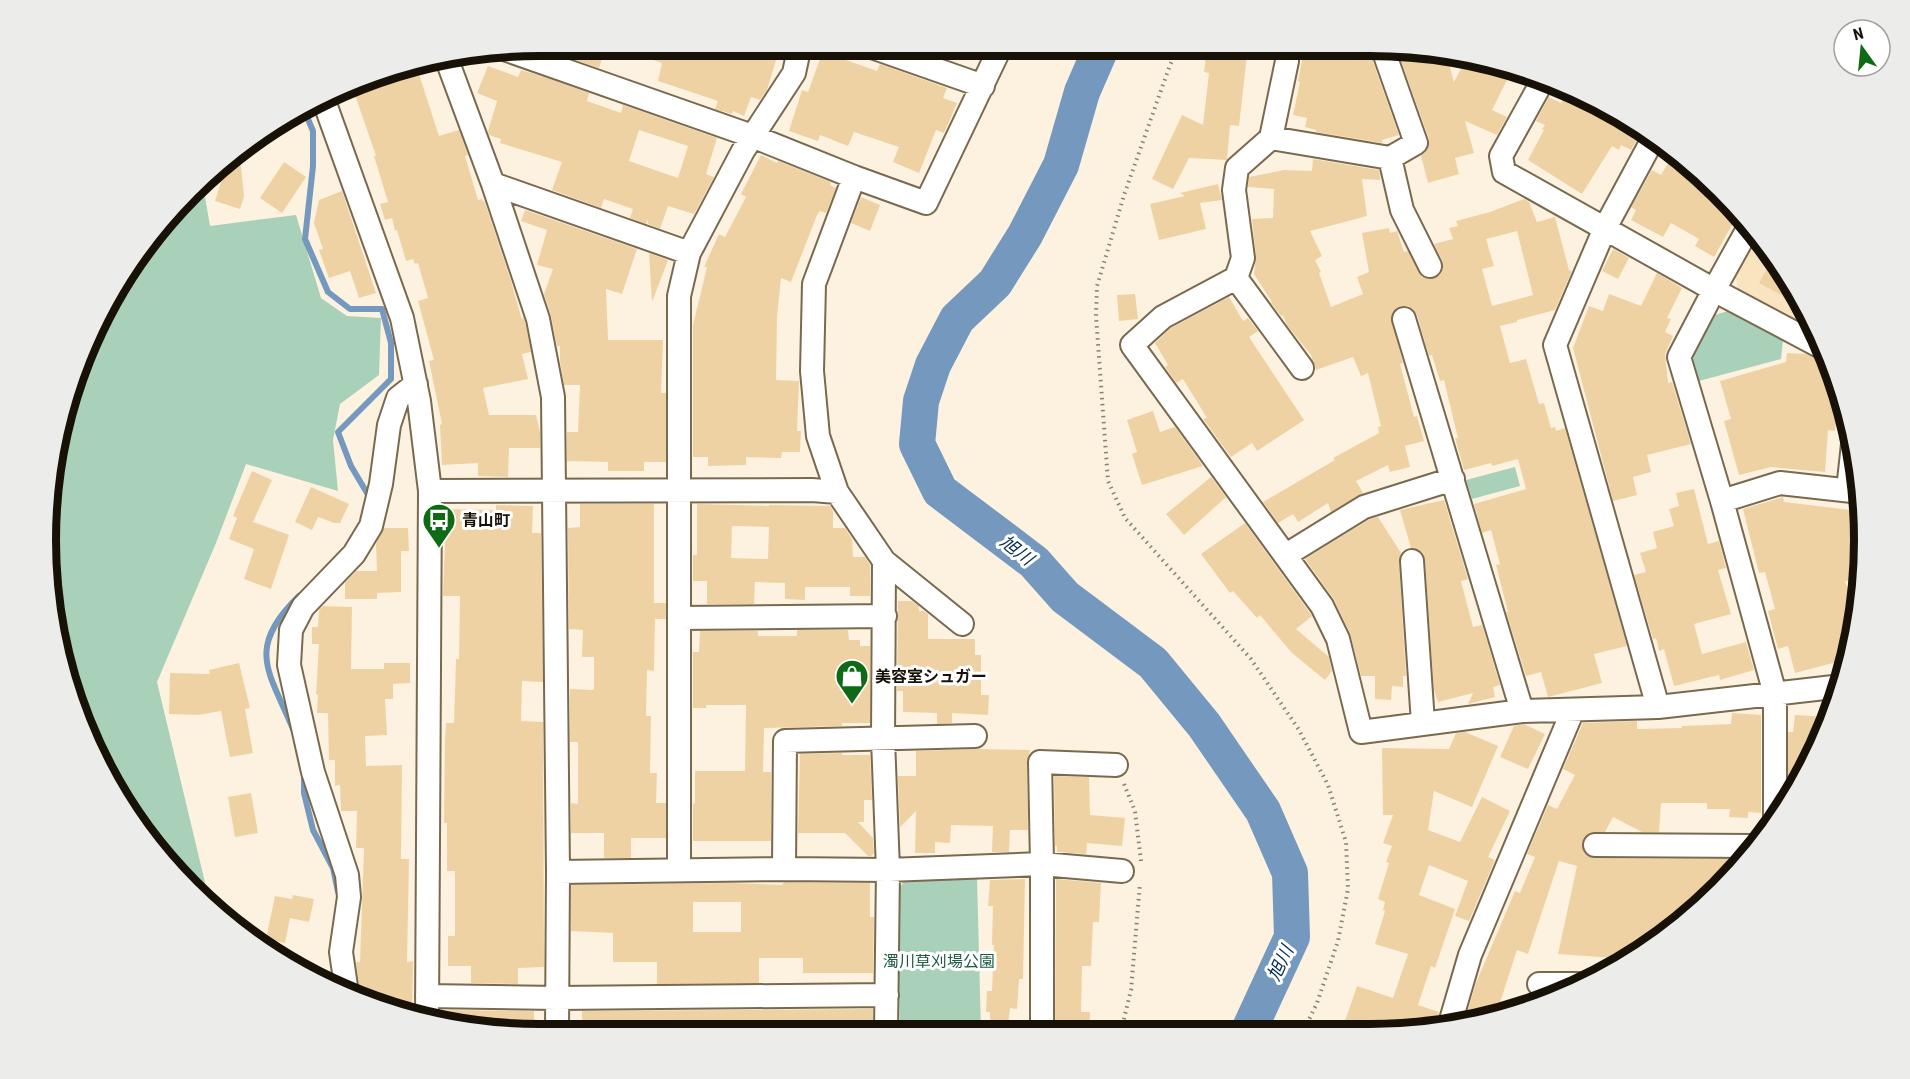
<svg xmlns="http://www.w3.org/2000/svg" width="1910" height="1079" viewBox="0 0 1910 1079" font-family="'Roboto Condensed','Noto Sans JP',sans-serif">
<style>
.built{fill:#fae4c0}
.green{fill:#a9d1ba}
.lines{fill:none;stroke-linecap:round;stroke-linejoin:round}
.stream{stroke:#7498be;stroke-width:6}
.river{stroke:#7498be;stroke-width:36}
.building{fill:#efd2a3;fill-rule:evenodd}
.minor-casing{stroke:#79694f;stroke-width:26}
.path{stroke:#898072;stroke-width:4;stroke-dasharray:1.5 4.5;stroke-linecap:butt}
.minor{stroke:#fff;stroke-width:22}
.labels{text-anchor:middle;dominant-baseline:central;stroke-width:6;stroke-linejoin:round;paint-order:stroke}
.poi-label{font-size:16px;font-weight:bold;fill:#171107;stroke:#fff;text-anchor:start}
.park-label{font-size:16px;fill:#1e5c3f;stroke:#fff}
.water-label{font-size:18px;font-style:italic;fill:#022c51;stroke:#fff}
.rim{fill:none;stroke:#171107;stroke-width:8}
</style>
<rect width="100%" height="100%" fill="#fdf2e0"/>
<path class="built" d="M1757,232l6,7 49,78 -6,11 -68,-37 -3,-17z"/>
<path class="green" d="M203,185l7,41 86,-11 25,83 26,18 34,2 -2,57 -39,29 -7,36 5,51 -92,-27 -30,79 -59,139 52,217 -42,-34 -84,-137 -37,-157 16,-160 67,-147z
M1731,310l52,30 -2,19 -82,22 -7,-25 23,-41z
M1515,467l5,19 -48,13 -6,-19z
M977,878l4,153 -81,1 -3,-141 9,-12z"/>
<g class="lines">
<path class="stream" d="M305,112l8,19v35l-8,73 23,53 22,17h32l9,34v36l-53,53 13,34 19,32
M293,729c-24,-58 -48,-80 6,-133
M304,773v20l9,37 20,38 5,24"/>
<path class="river" d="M1102,46l-20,46 -21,73 -36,70 -30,48 -38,36 -24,46 -12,36 -4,43 23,47 94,71 31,35 88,66 51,62 59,86 27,62 2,64 -43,93"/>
</g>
<path class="building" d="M554,45h52l-7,23 -47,-16z
M619,45h66l16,5 1,-5h64l-3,11 13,4 -9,30 -7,10 -9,-3 -7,19 -11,-5 -1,3 -17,-5 3,-8 -60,-20 4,-18 -43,-15z
M813,45h21l15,6 -3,9 31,11 3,-7 67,24 -4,10 14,5 -13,30 -8,-3 -17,43 -26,-11 6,-15 -45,-15 -6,14 -28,-11 -2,6 -29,-10 13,-41 6,2 12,-33 -8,-3z
M919,45h19l-3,10 -17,-6z
M1212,46h36l-9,80 -9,-1 -3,35 -38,-2 -16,31 -21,-10 30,-64 21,10 6,-52 -5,-1 2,-16h4z
M1305,46h45l-1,6 25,-6 -1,16 26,73 -17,5v3l-66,-11v-2l-11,-3 2,-9 -14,-3 7,-33 -2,-1z
M1421,49l25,4 8,29 13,-25 32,5 14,6 -21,42 15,7 -10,18 -32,-14 9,32 -19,5 4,16 -31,9 -7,-27 6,-6 2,-11 -30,-84z
M416,65l23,71 20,-6 9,25 -3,1 13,44 4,-1 1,3 1,-2 27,81 11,39 1,-4 2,6 6,30 -9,2 6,25 -45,9 6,27h47l4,17v16h-31l-1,29 -30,-1v-13l-36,2 -2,-40 2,-1 -13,-63 5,-1 -16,-59 10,-3 -10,-35 -3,1 -2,-5 -7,2 -9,-31 -2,1 -3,-13 -7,2 -5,-16 8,-2 -14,-46h2l-24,-70 29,-15z
M488,66l30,11 3,-7 23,7 45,16 -2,8 34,12 2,-8 94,33 -11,36 8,3 -1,2 -19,35 -26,-8 -8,23 -12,-5v-5l-2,5 -16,-6 3,-9 -29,-10 -3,9 -49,-18 10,-28 -62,-19 1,-4 -12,-4 -1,-4 9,-30 -20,-8zM639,130l49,16 -10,32 -49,-17z
M1568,91l50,20 25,18 -12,21 -10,-5 -2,5 -7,-4 -30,48 -54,-34 16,-30 -2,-1 3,-4 -9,-4 13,-24 12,6z
M239,147l5,49 -4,13 -25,-8 6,-19 -17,2z
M1675,152l22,16 42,45 -25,44 -19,-11 4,-7 -28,-16 -8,14 -32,-17 5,-10 -5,-3 21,-37 9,5z
M761,155l16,8 1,-2 53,21 -1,3 6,3 -10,25 -6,-2 -3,4 -26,67 -10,-4 -4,39 -1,63 23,1 -2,50h4l-1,21h-18l-1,6 -35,-1v8l-38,1v-9h-15v-132l14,-58h-3l15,-33 6,3 21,-40 -5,-3z
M1313,159l66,11 1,6v4l-18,-1 5,37 -57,15 12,25 -7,4 6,12 -2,1 12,34 32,-13 -6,-17 12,-5 -7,-39 27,-5 1,5 7,-2 7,21 4,-1 14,26 8,2 5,-1 6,-4 2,-7 -1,-7 -8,-16 19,-5 -4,-11 9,-2 -2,-5 34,-9 34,-13 5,3 8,20 18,-5 14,53 3,1 -17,39 -38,10v2l-17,4 10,37 16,-4 13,45 5,-1 7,25 4,-1 1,4 9,-3 62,218 -33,8 8,29 -54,14 -7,-25 -15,4 -20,-64h2l-12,-47 4,-1 -9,-34 -9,3 -8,-29 52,-15 -8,-30 -26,7 -1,-3 -27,7 -9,-32h3l-14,-58 -4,1 -8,-26 -3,1 -12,-41 -4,-6 -5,-3h-7l-6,3 -4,7 12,47 -3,1 14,53 3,-1 7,25 -19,5 5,21 -20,5 -2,-7 -32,16 7,12 -32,19 -3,-9 -30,19 -5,-8 -15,9 -15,-21 72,-42 -2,-2 46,-25 -1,-6 3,-1 -13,-53 -7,3 -8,-19 -37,13 -5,-15 -24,-30 -4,-10 -2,1 -10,-13 1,-1 -18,-28 2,-18 -4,-37 21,-1 1,-29 -26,-2 1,-10 35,-7 28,1zM1517,231l16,64 -41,11 -10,-37 12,-3 -8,-27z
M284,162l22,15 -24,36 -22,-15z
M1218,184l4,16 -22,3 6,26 -47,11 -9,-36 35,-8 -5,-3z
M342,191l34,102 -17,5 -9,-27 -21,7 -10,-28 4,-1 -9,-26 5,-23z
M861,197l19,8 -10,26 -19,-8z
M525,210l112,39 -15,45 -16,-5 2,51h55l-2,53h5v69h-22v9h-36v-9l-41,-1v-29h11l2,-47h-16l-4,-24v-15h-3l-6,-30 -7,-22 9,-25 -16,-4 10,-35 -26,-9z
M1613,249l16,9 -11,21 -16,-8z
M649,253l19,7 -16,42z
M1774,256l15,24 18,29 -48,-26z
M1657,273l25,15 -15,30 4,1 -6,13 8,4 -8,18 3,29 4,-1 19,62 -44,11 4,17 -18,5 4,18 -24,6 -40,-153 16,-42 14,5 6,-17 32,12z
M1135,294l3,25 -19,2 -2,-26z
M1229,297l14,24 5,-3 10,13 -9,6 55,83 -47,31 -5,-8 -21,14 -28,-38 4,-1 -24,-39 -7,4 -11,-16 3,-2 -13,-22 16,-15z
M1787,353l19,1 13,7h10l7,19 -1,14h4l-4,37 -7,-1 -3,42 -54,-5 -32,8 -15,-54 7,-2 -11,-38 66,-19z
M1153,411l7,21 15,-5 28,39 -61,19 -10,-31 5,-2 -10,-32z
M252,471l20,9 -19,42 36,13 -18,54 -27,-10 10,-30 -25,-10 8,-21 -4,-2z
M1211,477l15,20 -42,38 -18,-21z
M311,487l38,17 -9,19h-6l-16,-6 -6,13 -17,-8z
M1694,489l14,55 11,-3 7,27 -8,2 13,44 -37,10 8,30 44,-12 8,28 -34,10 -1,-5 -45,11 -10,-37 -5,2 -3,-13 -3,1 -19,-64 12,-3 -6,-19 17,-5 -4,-16 21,-6 -5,-17 10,-3 -3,-13z
M1783,497l1,5 75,9 -6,49 9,1 -1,22 -16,-2 13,33 -10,45 -53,14 -7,-27 -10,3 -10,-38 7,-2 -10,-37 -6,1 -16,-64z
M1444,500l24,79 -7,2 12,46 9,-2 18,60 -7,2 2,10 -27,7 5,-11 -35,9 -4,-12 -9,-130 -2,-7 -5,-4 -7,-1 -11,-38z
M580,504h74v99h12v16h-11l-1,52 -7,-1 -1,46h5l-1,57h7l-1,30h10v35h-35v20h-27v-25h-33v-30l7,1v-62h-8v-53l24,1v-33h-12l1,-27 -14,-1 -1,-101 12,-1z
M697,504l72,2v-1l61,1 3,5v17h12l7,11 1,18h12l5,8v31h-20v-9h-45v13l-20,-1v-16l-30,-1 -1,22h-47v-23h-14v-26h4zM732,526l37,1 -1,32 -37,-1z
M496,505l37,1 -1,27h9l2,149 -21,-1 -1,40 22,1 1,245 -26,1v16l-47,-1v-17h-23v-30h7v-65h-8v-48h-3l1,-84 1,-16h8l2,-64h3l1,-63h-17l3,-87 50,1z
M1378,517l23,36 -2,9 7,114h-3v11l-11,-1 -1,14 -16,-1v-23h-14l-11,-43 -17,-35 -28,-39 65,-40z
M1245,523l65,90 2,3 -16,13 33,28 3,14 -7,9 -33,-27 -32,-38 -3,3 -24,-27 -3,2 -29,-39z
M384,528h24l1,23h-8v41l-24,1v6h-32v-16l11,-12h21l-1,-27z
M898,601h14l7,5v5h5l4,3v25h47v16h6v40h8l-1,20 -36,-2v10l-15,1v-11l-34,-1v-21h-6z
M323,606l29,1 -1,62h33v-6h26v20l-17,1v15h-8l2,36 -22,1 1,30 36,-1 -1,94h8l-2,103 6,-1 -1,53 -31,-6 -22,-10 1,-7 -4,-29h4l4,-114h-8l1,-37h-16l-1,-26 -5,1v-26h-6l-1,-47h-11l1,-18 -2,-1 3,-50h-7v-17h6l1,-17z
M797,630h51l1,10h11v6h10v77h-28v3l-78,2 -1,44h8v69h-78v-38l2,1v-33h50l1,-66h-40v3h-13v-56h6l1,-21h58v5h39z
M239,663l11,45 -5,1 8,44 -23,4 -9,-46 -23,4 -29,-1 1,-41 40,1 -1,-4z
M1732,713l29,2v98l-13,-1v6l-19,-1 1,-8h-23v-6h-46l-2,29h-17l-29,-15 -8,15 -16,1 -5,5 -2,6 2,8 5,5 6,1 148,1 -23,30 -75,62 -17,8 -70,-5 19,-88 -18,-5 -31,93 -11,-4 -21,65 -32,8 12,-40 39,-92 5,2 15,-36 -8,-3 21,-49 9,4 18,-34 -12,-6 20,-46 54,-2v8l45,-1v-2l49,-2z
M1795,715l35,2 -31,70 -11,13v-68h5z
M1524,724l21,10 -17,35 -28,-12 14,-31z
M1465,732l33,14 -26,61 -38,-16 -6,39 32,12 22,-45 28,14 -22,46 7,3 -26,61 -14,-5 13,-35 -39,-16 -10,30 36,14 -20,59 -4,-2 -13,39 21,7 -3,18h-94l15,-44 36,12 15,-44 -33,-10 10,-33 -2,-1 2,-8 -7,-3 11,-36 -3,-1 6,-16 -9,-3 10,-28h-10l-1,-67 67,1 7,-16z
M978,749l52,1 -3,12 1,68h-18l-1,22h-17l1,-26 -42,-1 -1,18 -15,-1v11h-20l1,-42 -16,16 -2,-51h18v-25z
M842,753v2h28l2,45h-8v22h-6l15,16 1,15 -3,3h-3l-23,-23h-47l2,-79z
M1054,776l35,1 1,38 35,3 -3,28 -35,-3 -1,11 -29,-2v-6h-2z
M251,793l7,40 -23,4 -7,-40z
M1025,879l-2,100h-4l-2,30 -7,-1 -2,17 -18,-2v-11h-4l1,-21h5l2,-46h-2l1,-39h-5l2,-26z
M1056,879l45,4 -2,39h-6l-2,44h-9l-1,46h9v19h-35z
M784,882l86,1v34h4l-1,56h-70v-15h-44v25l-102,1v-22h-44v-29l-42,-2v-46l161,-2 50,2zM693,902h48v30h-48z
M293,895l21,4 -5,23 -19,-4 -5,25 -19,-4 9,-43 17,3z
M873,1009v23l-291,1v-22z
M441,1010l93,1v22h-27l-67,-13z"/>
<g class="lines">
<g class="minor-casing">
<path id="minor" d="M866,45l117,41
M1287,46v15l-16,77 -34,30 -3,22 9,68 -7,20 -73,39 -31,28 190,261 16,33 23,93 161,-21 136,-4 184,-21
M507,50l245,86 102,41 72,26 75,-157
M447,60l46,124 45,135 15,78 5,475 -1,161
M1543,80l-42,76 3,16 221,124 100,53
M324,101l78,217 17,83 11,90 -3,526
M1654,137l-49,91 -50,117 103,362
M1271,138l119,20 26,-15 -30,-85
M1390,158l12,52 28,56
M854,177l-40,107 -2,87 6,65 19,56 47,69 78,63
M493,184l196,69
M1750,225l-36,65 -35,67 43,144 53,193v123
M1236,278l66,90
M1404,319l118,392
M1848,490l5,-46
M430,491l382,-1 25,2
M1722,501l58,-18 81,9
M1286,555l78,-48 89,-28
M884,561l-1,178 5,131 -2,162
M1412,561l11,162
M680,618l205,-2
M1595,845l158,1
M679,869v-573l10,-43 54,-102 51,-78 6,-28
M784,869l1,-128 190,-5
M558,872l226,-3 104,1 154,-6 80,7
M1539,984h39
M347,993l-6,-41 8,-55 -2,-22 -34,-103 -24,-107 2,-35 12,-23 51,-53 17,-28 10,-42 8,-59 9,-27 18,-14
M427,996l130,2 330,-3
M1449,1027l21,-72 103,-245
M1042,1031v-167l-2,-102 76,3"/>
</g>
<path class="path" d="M1179,46l-9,19 -46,130 -27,91 -1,30 12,165 17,37 126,141 48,71 29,55 18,57 2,47 -10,52 -21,62 -13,27
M1124,784l11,27 6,50
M1121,1031l10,-41 9,-107"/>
<use href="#minor" class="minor"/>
</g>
<defs>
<g id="bus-pin" transform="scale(1.725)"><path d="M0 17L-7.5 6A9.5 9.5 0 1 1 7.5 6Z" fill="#0e6a14" stroke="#fff"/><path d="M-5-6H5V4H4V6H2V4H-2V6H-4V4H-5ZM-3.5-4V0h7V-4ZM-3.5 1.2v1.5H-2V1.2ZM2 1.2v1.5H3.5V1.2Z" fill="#fff"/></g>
<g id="shop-pin" transform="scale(1.725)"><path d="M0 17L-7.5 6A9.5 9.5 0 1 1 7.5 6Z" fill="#0e6a14" stroke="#fff"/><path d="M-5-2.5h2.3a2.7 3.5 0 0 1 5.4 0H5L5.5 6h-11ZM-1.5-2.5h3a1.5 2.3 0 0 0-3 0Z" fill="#fff"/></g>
</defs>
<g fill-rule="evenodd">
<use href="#bus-pin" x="439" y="520"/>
<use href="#shop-pin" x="852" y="676"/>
</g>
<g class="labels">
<g class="poi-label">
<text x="462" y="520">青山町</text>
<text x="875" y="676">美容室シュガー</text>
</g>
<g class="park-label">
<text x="939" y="961">濁川草刈場公園</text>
</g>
<g class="water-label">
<text transform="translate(1017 550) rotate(38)">旭川</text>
<text transform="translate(1280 963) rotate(-65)">旭川</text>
</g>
</g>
<path d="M0 0H1910V1079H0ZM540 56H1370A484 484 0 0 1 1854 540V540A484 484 0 0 1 1370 1024H540A484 484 0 0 1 56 540V540A484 484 0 0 1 540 56Z" fill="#ececeb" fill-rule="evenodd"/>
<path class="rim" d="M540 56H1370A484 484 0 0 1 1854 540V540A484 484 0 0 1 1370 1024H540A484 484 0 0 1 56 540V540A484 484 0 0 1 540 56Z"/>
<g transform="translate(1862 48) rotate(345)"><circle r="28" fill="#ffffff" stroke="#a2a09c" stroke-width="1.5"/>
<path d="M0-4.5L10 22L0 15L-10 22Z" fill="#0e6a14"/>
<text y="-9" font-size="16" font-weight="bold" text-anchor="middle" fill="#171107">N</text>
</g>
</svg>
